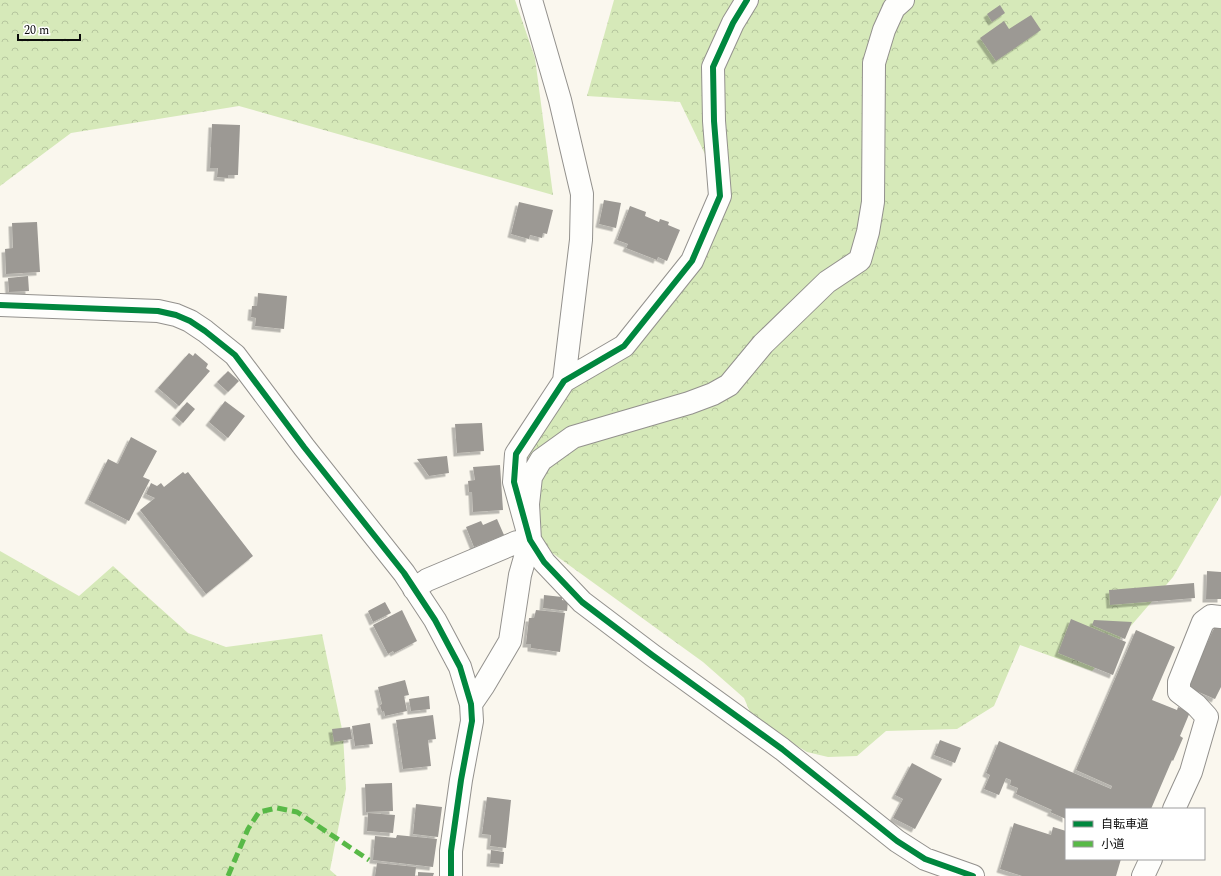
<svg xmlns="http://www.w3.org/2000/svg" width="1221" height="876" viewBox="0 0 1221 876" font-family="Spectral,'Noto Sans JP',serif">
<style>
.forest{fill:url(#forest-crowns)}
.building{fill:#9c9994;filter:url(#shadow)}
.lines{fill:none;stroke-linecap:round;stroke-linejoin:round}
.street-casing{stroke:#93918d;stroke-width:24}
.street{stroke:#fefefc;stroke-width:22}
.quiet{stroke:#58b947;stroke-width:5;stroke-dasharray:10 5;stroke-linecap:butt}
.cycleway-casing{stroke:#fff;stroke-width:8}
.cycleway{stroke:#00873e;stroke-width:6}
</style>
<defs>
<pattern id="forest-crowns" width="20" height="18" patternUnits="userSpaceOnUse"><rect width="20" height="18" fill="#d6e9b9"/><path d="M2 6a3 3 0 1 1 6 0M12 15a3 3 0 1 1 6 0" fill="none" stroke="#b6c69e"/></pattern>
<filter id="shadow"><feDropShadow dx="-3.5" dy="3.5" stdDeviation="0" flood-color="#0004"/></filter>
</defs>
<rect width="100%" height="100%" fill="#faf7ee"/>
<path class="forest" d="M0,0h515l20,58 18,137 -314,-89 -168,27 -71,53z
M614,0h607v495l-48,82 -81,94 -72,-26 -26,61 -37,23 -71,2 -29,25 -29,1 -21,-5 -54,-33 -9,-21 -41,-36 -159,-115 -23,-49v-38l50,-73 52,-32 104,-155 -47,-98 -93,-6z
M0,551l79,45 34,-30 75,67 38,14 96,-13 21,100 3,55 -16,81 7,6h-337z"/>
<path class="building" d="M1000,5l5,8 -13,9 -5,-8z
M1031,15l10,15 -45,31 -16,-23 24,-17 5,8z
M212,124l28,1 -2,50h-10v3l-11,-1 1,-9h-8z
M604,200l17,3 -5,25 -17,-4z
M519,202l34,8 -6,24 -4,-1 -1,5 -12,-3 -1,4 -18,-5z
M630,206l16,6 -1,4 14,6 1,-3 9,3 -1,3 12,5 -13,31 -9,-4 -1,3 -31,-12 2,-4 -11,-4z
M37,222l3,50 -34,2 -1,-25 8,-1 -1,-25z
M28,276l1,15 -20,1 -1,-14z
M258,293l29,3 -3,33 -29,-3 1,-8 -5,-1 1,-11h5z
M189,353l4,3 2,-3 13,11 -2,4 4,3 -31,35 -21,-18z
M228,371l11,10 -11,11 -11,-10z
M225,401l20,15 -17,22 -19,-16z
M187,402l8,7 -12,14 -8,-7z
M482,423l2,28 -27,2 -2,-29z
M131,437l26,14 -14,26 7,3 -21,41 -41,-21 20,-41 10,5z
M447,456l2,17 -20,3 -12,-17z
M500,465l3,45 -30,2 -1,-20h-3l-1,-11 7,-1 -2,-13z
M183,472l2,2 3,-2 65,84 -47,38 -66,-84 15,-12 -9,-4 5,-11 6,3 4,-3 3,4z
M497,519l7,16 -30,12 -8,-20 15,-6 2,4z
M1207,571l14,1v27h-15z
M1194,583l1,15 -85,7 -1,-15z
M544,595l18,2v3l6,1 -1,10 -24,-3z
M385,602l6,11 -18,9 -5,-11z
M402,610l15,31 -23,12 -1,-2 -5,3 -15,-29z
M536,610l29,3 -5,39 -29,-4v-4h-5l3,-26h5z
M1071,619l55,23 -13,33 -55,-22z
M1094,620l38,2 -7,17 -33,-14z
M1215,626l6,3v58l-6,12 -28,-12z
M1136,630l39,17 -23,53 25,10 1,-3 12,5 -10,24 3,2 -10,23 -1,-1 -21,49h-85v10l-16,-7 2,-2 -36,-16 2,-6 -8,-3 1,-5 -5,-2 -7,17 -15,-6 6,-14 -4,-2 13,-32 112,48 1,-3 -36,-16z
M405,680l4,15 -5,1 3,15 -22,5 -1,-5 -2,1 -2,-7 2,-1 -4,-17z
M429,696l1,13 -19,2 -2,-12z
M433,715l3,24 -8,1 3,26 -28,3 -7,-49z
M370,723l3,21 -18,2 -3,-20z
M350,727l2,12 -18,3 -2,-13z
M940,740l21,8 -6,15 -21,-8z
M912,763l30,16 -27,50 -22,-11 10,-19 -8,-4z
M392,783l1,28 -27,1 -1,-28z
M487,797l24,3 -5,48 -16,-2 1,-11 -9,-1z
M416,804l26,3 -4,30 -25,-3z
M368,813l27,2 -2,18 -26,-2z
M1014,823l37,12 2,-8 13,4v28h55l-5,17h-94l-22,-7z
M397,835l40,4 -4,28 -60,-7 2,-24 21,2z
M491,850l13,2 -1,12 -13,-1z
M377,863l39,4 -1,9h-40z
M418,872l16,1 -1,3h-15z"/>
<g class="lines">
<g class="street-casing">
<path id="street" d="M531,0l29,100 22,94 -1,46 -17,141
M747,0l-14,23 -20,44 1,54 6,75 -28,65 -68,85 -60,35 -48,73 -2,28 16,58 14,22 38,40 70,53 130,94 115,92 28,18 48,17
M0,305l158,6 18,4 14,6 15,10 30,24 69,92 100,126 31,47 25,47 11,37 1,17 -11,59 -10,71v25
M414,589l13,-9 90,-38 13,-2
M471,704l13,-19 26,-44 10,-66 10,-35 -2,-36 3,-27 10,-17 32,-23 116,-34 24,-9 16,-9 34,-41 64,-62 33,-22 8,-28 5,-30 1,-139 10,-33 10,-22 9,-8
M1174,809l17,-37 16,-55 -11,-12 -17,-13v-10l24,-60 8,-6 10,1
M1143,876l8,-17"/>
</g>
<use href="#street" class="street"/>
<path class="quiet" d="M228,876l20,-47 11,-17 18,-4 20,4 72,48"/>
<g class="cycleway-casing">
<path id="cycleway" d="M747,0l-14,23 -20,44 1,54 6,75 -28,65 -68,85 -60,35 -48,73 -2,28 16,58 14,22 38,40 70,53 130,94 115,92 28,18 48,17
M0,305l158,6 18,4 14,6 15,10 30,24 69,92 100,126 31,47 25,47 11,37 1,17 -11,59 -10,71v25"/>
</g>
<use href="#cycleway" class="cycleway"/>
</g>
<rect x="1065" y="808" width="140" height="52" fill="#ffffff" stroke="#9d9d9d"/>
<rect x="1073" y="821" width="20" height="6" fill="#00873e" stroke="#9d9d9d"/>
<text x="1101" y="828" font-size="12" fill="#0b0b0b">自転車道</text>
<rect x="1073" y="841" width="20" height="6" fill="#58b947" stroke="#9d9d9d"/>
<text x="1101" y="848" font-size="12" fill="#0b0b0b">小道</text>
<path d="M18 34v6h62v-6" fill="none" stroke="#0b0b0b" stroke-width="2"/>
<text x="24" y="34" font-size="12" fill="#0b0b0b" stroke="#ffffff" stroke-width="3" paint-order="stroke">20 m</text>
</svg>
